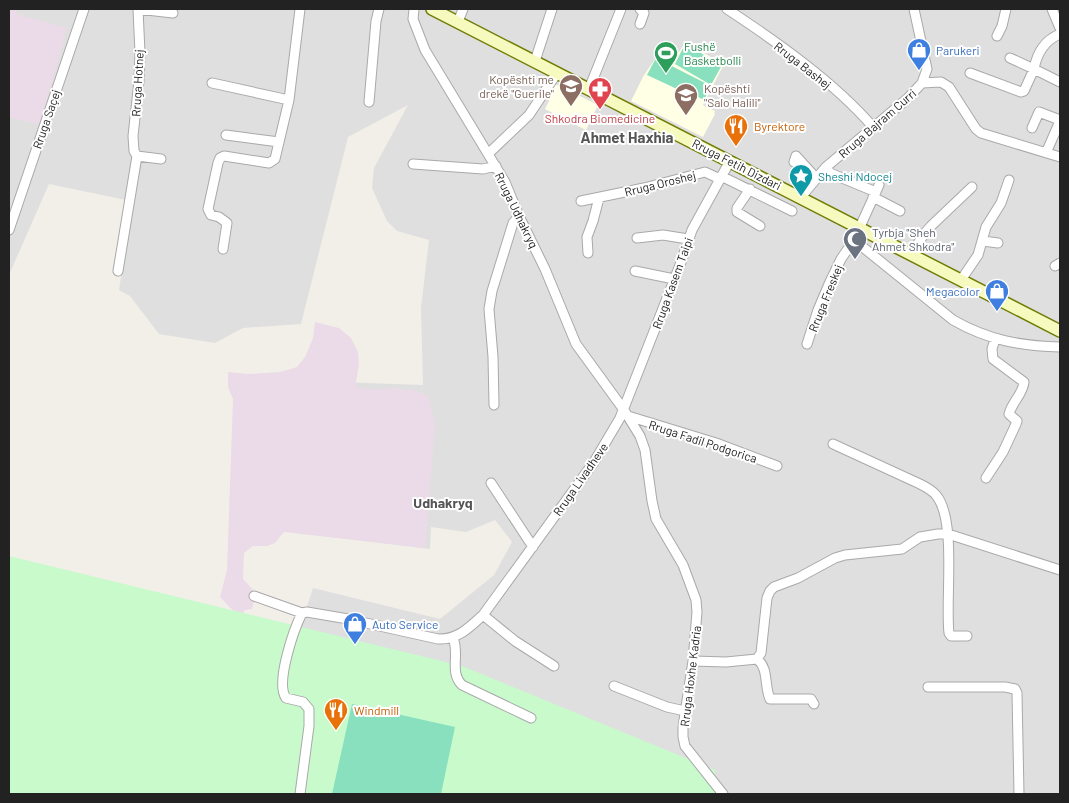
<svg xmlns="http://www.w3.org/2000/svg" width="1069" height="803" viewBox="0 0 1069 803" font-family="Barlow,sans-serif">
<style>
.residential{fill:#e0dfdf}
.industrial{fill:#ebdbe8}
.education{fill:#ffffe5}
.park{fill:#c8facc}
.pitch{fill:#88e0be}
.lines{fill:none;stroke-linecap:round;stroke-linejoin:round}
.minor-casing{stroke:#a9a9a9;stroke-width:11}
.secondary-casing{stroke:#707d05;stroke-width:14}
.minor{stroke:#fff;stroke-width:9}
.secondary{stroke:#f7fabf;stroke-width:11}
.labels{text-anchor:middle;dominant-baseline:central;stroke-width:4;stroke-linejoin:round;paint-order:stroke}
.leisure-label{font-size:12px;fill:#27864d;stroke:#fff;text-anchor:start}
.shop-label{font-size:12px;fill:#366cbe;stroke:#fff;text-anchor:start}
.street-label{font-size:12px;fill:#222;stroke:#fff}
.education-label{font-size:12px;fill:#785e54;stroke:#fff;text-anchor:end}
.health-label{font-size:12px;fill:#be3a42;stroke:#fff}
.food-label{font-size:12px;fill:#c56008;stroke:#fff;text-anchor:start}
.culture-label{font-size:12px;fill:#0d838f;stroke:#fff;text-anchor:start}
.worship-label{font-size:12px;fill:#5b616d;stroke:#fff;text-anchor:start}
.neighbourhood-label{font-size:14px;font-weight:bold;fill:#555;stroke:#fff}
.quarter-label{font-size:15px;font-weight:bold;fill:#555;stroke:#fff}
</style>
<rect width="100%" height="100%" fill="#f2efe9"/>
<path class="residential" d="M9,9h1051v785h-395l-379,-101 17,-74 10,-31 127,31 54,-44 18,-33 -17,-22 -29,12 -35,-5 -1,22 -122,-15 31,-152 84,3 -2,-77 8,-68 -32,-9 -10,-10 -15,-33 2,-20 34,-63 -60,32 -47,187 -58,4 -28,15 -56,-9 -29,-38 -11,-6 11,-73 -4,-17 -77,-16 -40,91z"/>
<path class="industrial" d="M9,9h8l-1,5 51,14 -27,96 -31,-7z
M315,322l24,6 12,10 7,14 1,13 -4,22 21,3 15,-2 23,2 14,6 7,26 -10,126 -141,-16 -9,11 -8,3h-14l-9,7 -1,26 13,14 -4,16 -7,1 -5,8 -20,-21 7,-27 6,-171 -5,-12v-15l21,2 31,-2 17,-5 8,-10 8,-19z"/>
<path class="education" d="M685,43l39,21 -21,41 12,6 -1,2 1,1 -12,23 -72,-36 13,-26 13,-19 13,9z
M555,84l43,21 -12,25 -41,-21 6,-12 -3,-2z"/>
<path class="park" d="M9,556l453,110 253,104v24h-706z"/>
<path class="pitch" d="M685,44l37,21 -11,20 -36,-21z
M656,58l55,28 -7,14 -26,-13 -1,2 -30,-14z
M352,704l103,23 -14,67h-109z"/>
<g class="lines">
<g class="minor-casing">
<path id="minor" d="M138,9l2,44 -1,28 -6,55 1,15 3,5 24,3
M138,9l35,4
M414,9l-1,10 12,31 80,132 14,34 26,53 31,75 48,66 16,26 5,14 7,51 4,18 27,46 13,35 1,12 -4,49 -10,66v10l2,9 38,48
M727,9c50,33 107,73 146,118
M1052,9l8,19
M458,22l5,-13
M640,24l4,-11 -4,-4
M1060,34c-15,6 -23,19 -26,35l26,13
M997,36l5,-10 4,-17
M535,61l17,-52
M970,73l51,19 3,-1 10,-22 -24,-11
M212,83l77,17
M922,83l19,-1 8,5 27,42 5,4 79,24
M589,89l32,-80
M369,102l7,-81 3,-12
M1032,128l7,-16 21,8
M226,135l53,7
M1046,153l14,-32
M488,154l41,-39 28,-42
M794,162l2,-6 20,22
M413,164l70,5 13,-3
M826,167l4,6 46,19
M721,176l71,35
M750,189l-13,19v4l23,14
M801,197l25,-30 81,-68 15,-16 5,-14 -13,-60
M873,197l27,14
M581,201l63,-13 61,-16 15,7
M9,230l75,-221
M637,238l26,-3 25,4
M854,240l99,80c35,20 67,26 107,27
M983,241l15,2
M223,249l4,-26 -8,-6 -8,-2 -3,-6 10,-46 2,-5 4,-2 45,7 6,-4 14,-59 11,-91
M588,253l-1,-16 6,-16 6,-23
M912,253l12,-19 7,-8 41,-39
M1055,266l5,-3
M118,271l19,-115
M635,271l39,8
M961,280l17,-25 8,-28 15,-24 8,-23
M807,344l11,-34 11,-26 12,-25 13,-19 25,-55
M494,405l-1,-48 -4,-48 3,-18 21,-68 6,-7
M628,416l88,27 61,23
M833,444l87,40c6,3 12,6 16,11 21,25 9,105 13,138l2,3h16
M986,478l17,-26 13,-28 1,-3 -8,-7c3,-12 14,-20 15,-32l-31,-23 -1,-10 3,-10
M491,483l42,64
M254,596l48,17 5,-1 41,7 90,20c19,1 31,-11 45,-24l111,-153 26,-44 60,-153 12,-35 38,-69
M483,615l32,26 39,25
M453,638c7,15 -4,35 9,47l69,33
M757,659c12,9 7,27 13,40h41l3,5
M693,661l33,1 31,-3 4,-6 6,-55 3,-7 4,-4 24,-9 37,-20 10,-3 57,-6 18,-12 18,-3h10l112,36
M614,686l53,21 18,4
M928,687h77l10,2 2,4 2,101
M300,794l9,-68v-17l-6,-7 -17,-4c-11,-15 8,-69 16,-85"/>
</g>
<g class="secondary-casing">
<path id="secondary" d="M432,9l628,322"/>
</g>
<use href="#minor" class="minor"/>
<use href="#secondary" class="secondary"/>
</g>
<defs>
<g id="shop-pin" transform="scale(1.25)"><path d="M0 17L-7.5 6A9.5 9.5 0 1 1 7.5 6Z" fill="#3f7fe0" stroke="#fff"/><path d="M-5-2.5h2.3a2.7 3.5 0 0 1 5.4 0H5L5.5 6h-11ZM-1.5-2.5h3a1.5 2.3 0 0 0-3 0Z" fill="#fff"/></g>
<g id="stadium-pin" transform="scale(1.25)"><path d="M0 17L-7.5 6A9.5 9.5 0 1 1 7.5 6Z" fill="#2e9e5b" stroke="#fff"/><path d="M0-5a6.5 5 0 1 0 0 10a6.5 5 0 1 0 0-10ZM-3.5-1.8h7v3.6h-7Z" fill="#fff"/></g>
<g id="school-pin" transform="scale(1.25)"><path d="M0 17L-7.5 6A9.5 9.5 0 1 1 7.5 6Z" fill="#8d6e63" stroke="#fff"/><path d="M0-5L7-2L0 1L-7-2ZM-4 1L0 2.5L4 1V4Q0 6-4 4Z" fill="#fff"/></g>
<g id="pharmacy-pin" transform="scale(1.25)"><path d="M0 17L-7.5 6A9.5 9.5 0 1 1 7.5 6Z" fill="#e0444e" stroke="#fff"/><path d="M-2-6h4v4h4v4h-4v4h-4v-4h-4v-4h4Z" fill="#fff"/></g>
<g id="restaurant-pin" transform="scale(1.25)"><path d="M0 17L-7.5 6A9.5 9.5 0 1 1 7.5 6Z" fill="#e8710a" stroke="#fff"/><path d="M-5-6h1v4h1v-4h1v4h1v-4h1v5L-1.5 .5V6h-2V.5L-5-1ZM5-6V6H3V1.5H1.5Q1.5-4 5-6Z" fill="#fff"/></g>
<g id="sight-pin" transform="scale(1.25)"><path d="M0 17L-7.5 6A9.5 9.5 0 1 1 7.5 6Z" fill="#0f9aa8" stroke="#fff"/><path d="M0-6L1.8-2.2L6-1.7L2.9 1.2L3.7 5.4L0 3.3L-3.7 5.4L-2.9 1.2L-6-1.7L-1.8-2.2Z" fill="#fff"/></g>
<g id="mosque-pin" transform="scale(1.25)"><path d="M0 17L-7.5 6A9.5 9.5 0 1 1 7.5 6Z" fill="#6b7280" stroke="#fff"/><path d="M3.5-4.9A6 6 0 1 0 3.5 4.9A5 5 0 1 1 3.5-4.9Z" fill="#fff"/></g>
</defs>
<g fill-rule="evenodd">
<use href="#shop-pin" x="919" y="50"/>
<use href="#stadium-pin" x="666" y="53"/>
<use href="#school-pin" x="571" y="86"/>
<use href="#pharmacy-pin" x="600" y="89"/>
<use href="#school-pin" x="686" y="95"/>
<use href="#restaurant-pin" x="736" y="126"/>
<use href="#sight-pin" x="801" y="176"/>
<use href="#mosque-pin" x="855" y="239"/>
<use href="#shop-pin" x="997" y="291"/>
<use href="#shop-pin" x="355" y="624"/>
<use href="#restaurant-pin" x="336" y="710"/>
</g>
<g class="labels">
<g class="leisure-label">
<text x="684" y="46">Fushë<tspan x="684" dy="14">Basketbolli</tspan></text>
</g>
<g class="shop-label">
<text x="936" y="50">Parukeri</text>
<text x="980" y="291" text-anchor="end">Megacolor</text>
<text x="372" y="624">Auto Service</text>
</g>
<g class="street-label">
<text transform="translate(803 65) rotate(38)">Rruga Bashej</text>
<text transform="translate(137 83) rotate(-87)">Rruga Hotnej</text>
<text transform="translate(46 119) rotate(-71)">Rruga Saçej</text>
<text transform="translate(877 123) rotate(-41)">Rruga Bajram Curri</text>
<text transform="translate(737 164) rotate(27)">Rruga Fetih Dizdari</text>
<text transform="translate(660 183) rotate(-14)">Rruga Oroshej</text>
<text transform="translate(517 210) rotate(64)">Rruga Udhakryq</text>
<text transform="translate(672 283) rotate(-70)">Rruga Kasem Taipi</text>
<text transform="translate(825 298) rotate(-68)">Rruga Freskej</text>
<text transform="translate(703 441) rotate(18)">Rruga Fadil Podgorica</text>
<text transform="translate(580 479) rotate(-55)">Rruga Livadheve</text>
<text transform="translate(690 676) rotate(-83)">Rruga Hoxhe Kadria</text>
</g>
<g class="education-label">
<text x="554" y="79">Kopështi me<tspan x="554" dy="14">drekë "Guerile"</tspan></text>
<text x="704" y="88" text-anchor="start">Kopështi<tspan x="704" dy="14">"Salo Halili"</tspan></text>
</g>
<g class="health-label">
<text x="600" y="118">Shkodra Biomedicine</text>
</g>
<g class="food-label">
<text x="754" y="126">Byrektore</text>
<text x="354" y="710">Windmill</text>
</g>
<g class="culture-label">
<text x="818" y="176">Sheshi Ndocej</text>
</g>
<g class="worship-label">
<text x="872" y="232">Tyrbja "Sheh<tspan x="872" dy="14">Ahmet Shkodra"</tspan></text>
</g>
<g class="neighbourhood-label">
<text x="443" y="502">Udhakryq</text>
</g>
<g class="quarter-label">
<text x="627" y="137">Ahmet Haxhia</text>
</g>
</g>
<rect width="1069" height="803" fill="none" stroke="#222222" stroke-width="20"/>
</svg>
